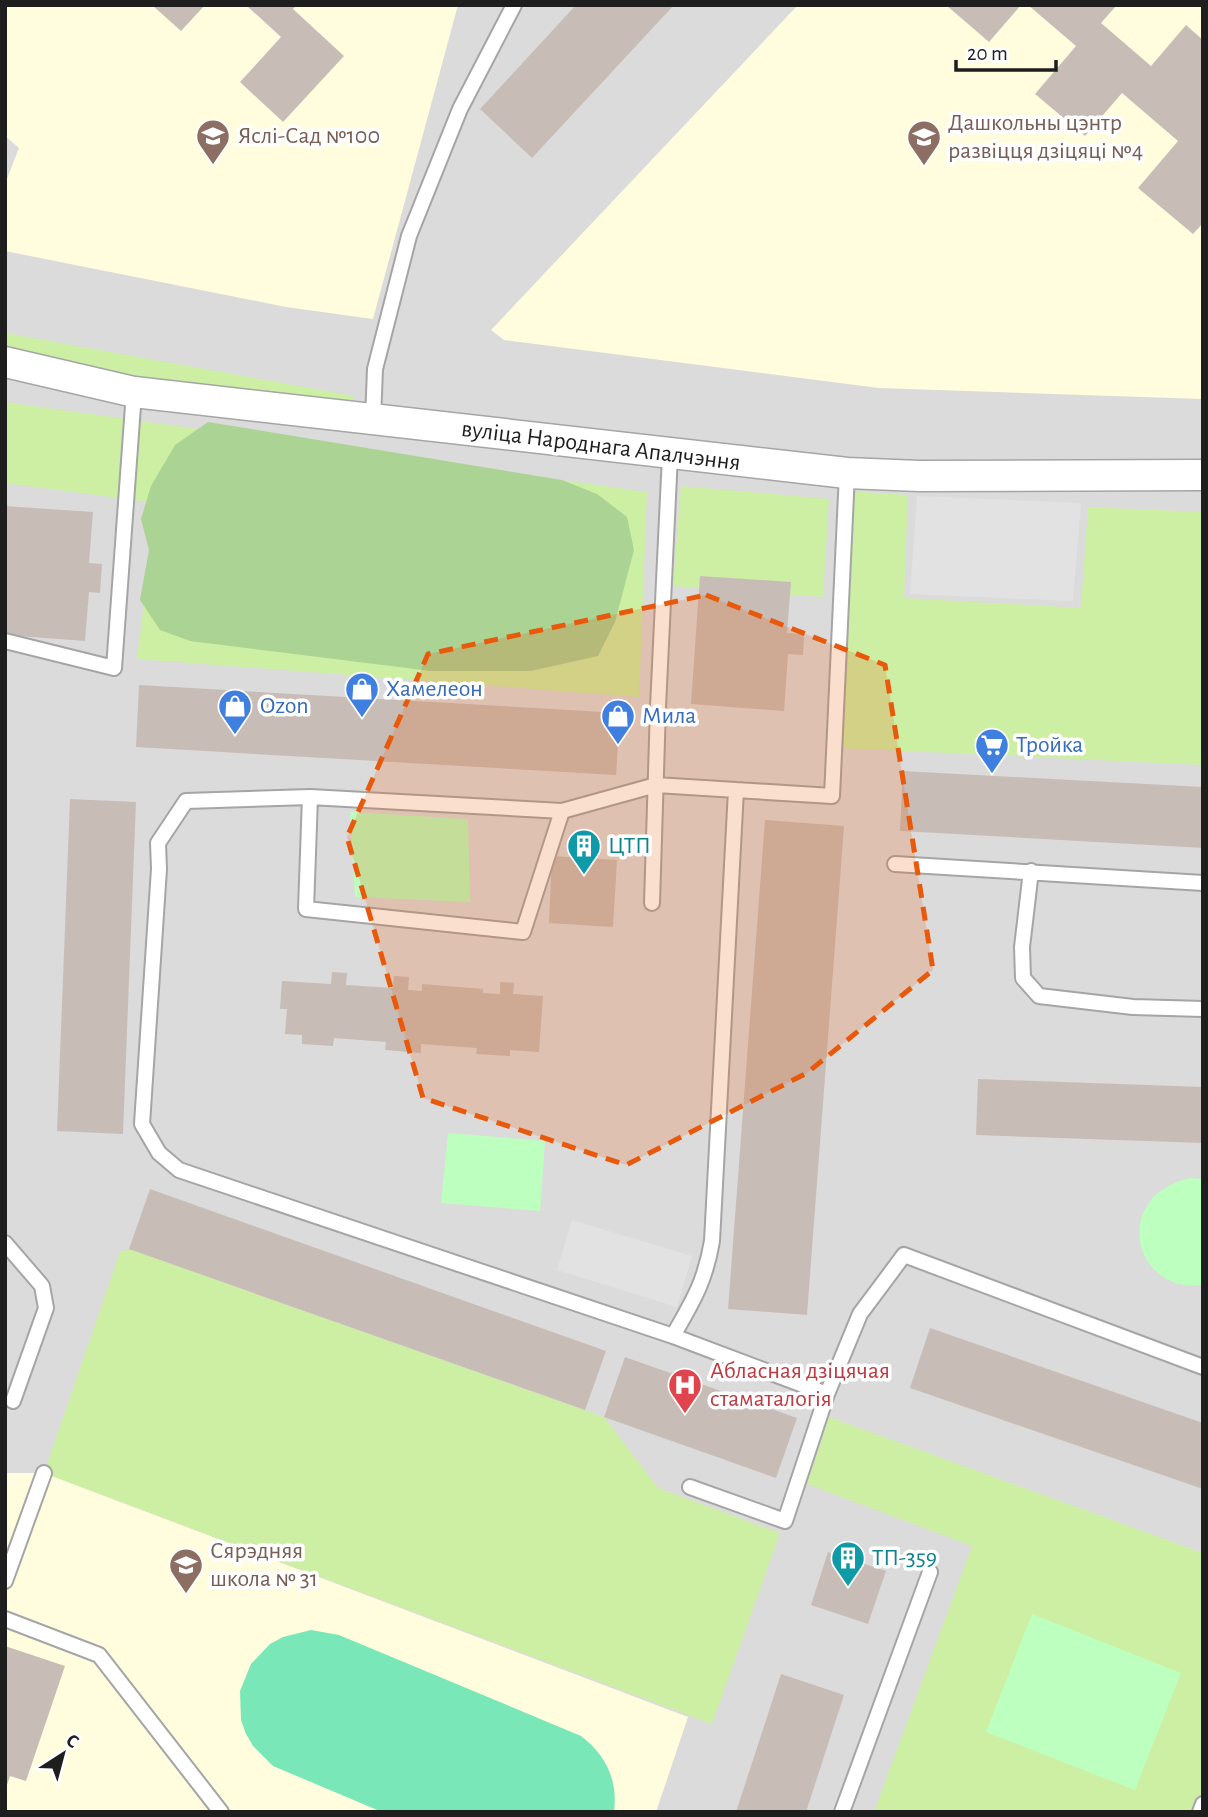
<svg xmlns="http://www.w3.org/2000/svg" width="1208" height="1817" viewBox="0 0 1208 1817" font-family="'Alegreya Sans',sans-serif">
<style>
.residential{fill:#dcdbdb}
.education{fill:#fffddd}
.grass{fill:#cdefa4}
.forest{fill:#aad394}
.park{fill:#bcffbe}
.pitch{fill:#79e7b7}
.parking{fill:#e2e2e2}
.building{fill:#c8bdb6}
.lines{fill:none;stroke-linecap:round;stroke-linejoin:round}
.lane-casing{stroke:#a5a5a5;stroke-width:18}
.street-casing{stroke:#a5a5a5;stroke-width:33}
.lane{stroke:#fff;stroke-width:14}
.street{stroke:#fff;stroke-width:30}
.marked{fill:#e8590c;fill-opacity:0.2;stroke:#e8590c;stroke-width:5;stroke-dasharray:14 9;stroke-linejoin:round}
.labels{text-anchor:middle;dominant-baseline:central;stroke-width:7;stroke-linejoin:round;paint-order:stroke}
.education-label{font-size:24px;fill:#785e54;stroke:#fff;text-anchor:start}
.street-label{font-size:24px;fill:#1e1e1e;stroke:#fff}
.shop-label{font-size:24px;fill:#366cbe;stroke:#fff;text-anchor:start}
.culture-label{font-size:24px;fill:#0d838f;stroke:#fff;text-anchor:start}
.health-label{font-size:24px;fill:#be3a42;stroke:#fff;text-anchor:start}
</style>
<rect width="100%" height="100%" fill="#f0ebe3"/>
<path class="residential" d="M5,5h1198v1807h-1198z"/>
<path class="education" d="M5,5h453l-85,314 -87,-12 -281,-56v-67l14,-36 -14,-12z
M798,5h405v394l-324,-11 -375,-48 -13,-10z
M5,1473h39l644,244 -32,95h-651z"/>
<path class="grass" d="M5,333l349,63 -7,27 -342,-69z
M5,402l642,90 -8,205 -502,-38 19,-156 -151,-20z
M681,486l148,13 -6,98 -150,-11z
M848,491l60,4 -4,103 177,10 7,-101 115,5v253l-363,-17z
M129,1249l475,168 54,71 122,45 -68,191 -668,-251 76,-221z
M829,1417l374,136v250l-3,9h-326l98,-266 -165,-62z"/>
<path class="forest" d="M208,422l354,58 35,14 30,23 7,33 -19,72 -17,34 -67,15h-100l-241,-30 -30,-11 -20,-30 9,-50 -8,-31 10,-33 24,-41z"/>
<path class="park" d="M350,812l118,7 2,83 -115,-5z
M448,1133l97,8 -5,70 -99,-8z
M1191,1178l12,1v106c-71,9 -93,-90 -12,-107z
M1032,1614l149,59 -46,117 -149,-58z"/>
<path class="pitch" d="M311,1630l28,5 242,101c25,19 37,44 33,76h-232l-109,-46 -20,-20 -7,-12 -5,-14 -1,-29 11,-27 19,-20 13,-7z"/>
<path class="parking" d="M917,496l164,7 -8,98 -163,-7z
M572,1220l120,36 -15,51 -120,-37z"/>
<path class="building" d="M152,5h53l-24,26z
M246,5h51l-4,4 51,47 -61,66 -43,-40 41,-45z
M576,5h98l-142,153 -52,-49z
M946,5h75l-32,37z
M1028,5h89l-16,18 50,43 35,-41 17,15v183l-10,11 -55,-46 40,-47 -56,-48 -37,43 -50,-42 41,-48z
M5,506l88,6 -4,51 13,1 -2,29 -11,-1 -4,49 -80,-6z
M700,576l91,6 -4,51 17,1 -1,21 -15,-1 -4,57 -93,-7z
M139,685l481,28 -4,62 -480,-28z
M903,771l300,16v61l-303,-17z
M70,799l66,3 -13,332 -66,-3z
M765,820l79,6 -37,489 -79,-6z
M552,856l65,4 -4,67 -64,-4z
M332,972l15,1 -1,12 47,3 1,-12 15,1 -1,13 14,1v-7l61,5v4l17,1v-12l14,1 -1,11 30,2 -4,56 -29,-2v6l-34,-2 1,-6 -56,-4v9l-36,-3 1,-8 -52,-4 -1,8 -31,-2v-9l-17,-1 2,-25h-7l2,-28 49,3z
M978,1079l225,8v56l-227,-8z
M150,1189l456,162 -21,59 -456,-161z
M930,1328l273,95v66l-293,-101z
M625,1357l172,61 -21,60 -172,-61z
M828,1552l58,19 -18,53 -57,-19z
M5,1646l60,20 -39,115 -16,-5 -4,12z
M781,1674l63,21 -38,117h-70z"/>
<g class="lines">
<g class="lane-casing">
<path id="lane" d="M373,419l2,-50 34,-133 51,-127 54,-104
M847,473l-15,323 -176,-11 -94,26 -252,-14 -124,4 -28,42 1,26 -17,255 17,29 20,17 494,166 154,58 33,-80 44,-59 299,112
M5,641l109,27 20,-276
M310,797l-4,112 217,23 39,-121
M895,864l308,19
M1031,871l-9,76 1,31 16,18 94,11 70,2
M652,903l6,-196 12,-252
M5,1243l37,43 4,22 -33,93
M673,1336c20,-35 32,-54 39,-95l24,-451
M690,1487l95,34 42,-127
M5,1581l39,-108
M5,1619l94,36 122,157
M842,1812l88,-240
M1200,1812l3,-8"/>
</g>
<g class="street-casing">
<path id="street" d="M5,362l129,30 713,81 72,3 284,-1"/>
</g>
<use href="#lane" class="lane"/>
<use href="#street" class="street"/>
</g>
<path class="marked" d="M706,595l179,70 48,305 -126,103 -181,92 -203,-67 -76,-261 81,-183z"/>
<defs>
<g id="school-pin" transform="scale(1.75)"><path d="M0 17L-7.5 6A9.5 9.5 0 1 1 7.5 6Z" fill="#8d6e63" stroke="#fff"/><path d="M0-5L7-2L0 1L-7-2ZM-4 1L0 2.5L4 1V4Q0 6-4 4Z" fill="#fff"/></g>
<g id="shop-pin" transform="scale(1.75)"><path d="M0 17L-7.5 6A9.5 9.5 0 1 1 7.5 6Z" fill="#3f7fe0" stroke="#fff"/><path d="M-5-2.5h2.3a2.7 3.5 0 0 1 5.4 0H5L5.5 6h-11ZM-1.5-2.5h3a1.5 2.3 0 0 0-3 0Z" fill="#fff"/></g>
<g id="supermarket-pin" transform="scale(1.75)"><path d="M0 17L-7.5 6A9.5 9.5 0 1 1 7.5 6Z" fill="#3f7fe0" stroke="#fff"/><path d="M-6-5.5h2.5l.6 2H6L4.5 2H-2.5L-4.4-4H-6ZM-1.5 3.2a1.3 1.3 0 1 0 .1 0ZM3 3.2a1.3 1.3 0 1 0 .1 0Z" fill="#fff"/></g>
<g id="building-pin" transform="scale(1.75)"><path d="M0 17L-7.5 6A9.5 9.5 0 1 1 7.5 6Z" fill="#0f9aa8" stroke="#fff"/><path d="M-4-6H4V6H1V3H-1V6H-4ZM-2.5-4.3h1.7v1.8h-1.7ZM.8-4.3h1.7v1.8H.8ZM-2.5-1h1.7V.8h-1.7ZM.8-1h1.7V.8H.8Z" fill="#fff"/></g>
<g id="hospital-pin" transform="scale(1.75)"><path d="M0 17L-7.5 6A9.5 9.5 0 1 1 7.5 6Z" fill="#e0444e" stroke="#fff"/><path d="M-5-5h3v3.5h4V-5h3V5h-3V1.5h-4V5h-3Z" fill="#fff"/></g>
</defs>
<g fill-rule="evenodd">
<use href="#school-pin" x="213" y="136"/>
<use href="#school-pin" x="924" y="137"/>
<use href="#shop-pin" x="362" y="689"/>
<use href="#shop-pin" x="235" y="706"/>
<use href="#shop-pin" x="618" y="716"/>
<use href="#supermarket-pin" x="992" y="745"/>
<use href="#building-pin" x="584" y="846"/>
<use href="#hospital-pin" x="685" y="1385"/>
<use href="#building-pin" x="848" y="1558"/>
<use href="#school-pin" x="186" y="1565"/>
</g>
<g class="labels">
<g class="education-label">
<text x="948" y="123">Дашкольны цэнтр<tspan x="948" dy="28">развіцця дзіцяці №4</tspan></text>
<text x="238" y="136">Яслі-Сад №100</text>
<text x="210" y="1551">Сярэдняя<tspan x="210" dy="28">школа № 31</tspan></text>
</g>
<g class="street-label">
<text transform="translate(601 446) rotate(7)">вуліца Народнага Апалчэння</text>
</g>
<g class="shop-label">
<text x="386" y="689">Хамелеон</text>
<text x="260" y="706">Ozon</text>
<text x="642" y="716">Мила</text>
<text x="1016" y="745">Тройка</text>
</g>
<g class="culture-label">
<text x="608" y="846">ЦТП</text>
<text x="872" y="1558">ТП-359</text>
</g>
<g class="health-label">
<text x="710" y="1371">Абласная дзіцячая<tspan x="710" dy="28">стаматалогія</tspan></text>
</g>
</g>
<rect width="1208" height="1817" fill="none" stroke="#1e1e1e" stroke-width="14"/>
<g transform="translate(63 1754) rotate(36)" stroke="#ffffff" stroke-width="5" paint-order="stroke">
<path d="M0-5L12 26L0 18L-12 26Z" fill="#1e1e1e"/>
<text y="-10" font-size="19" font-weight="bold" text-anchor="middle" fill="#1e1e1e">С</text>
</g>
<path d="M956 60v10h100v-10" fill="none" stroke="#1e1e1e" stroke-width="3.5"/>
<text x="967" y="60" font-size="21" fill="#1e1e1e" stroke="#ffffff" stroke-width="5" paint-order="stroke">20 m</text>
</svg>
